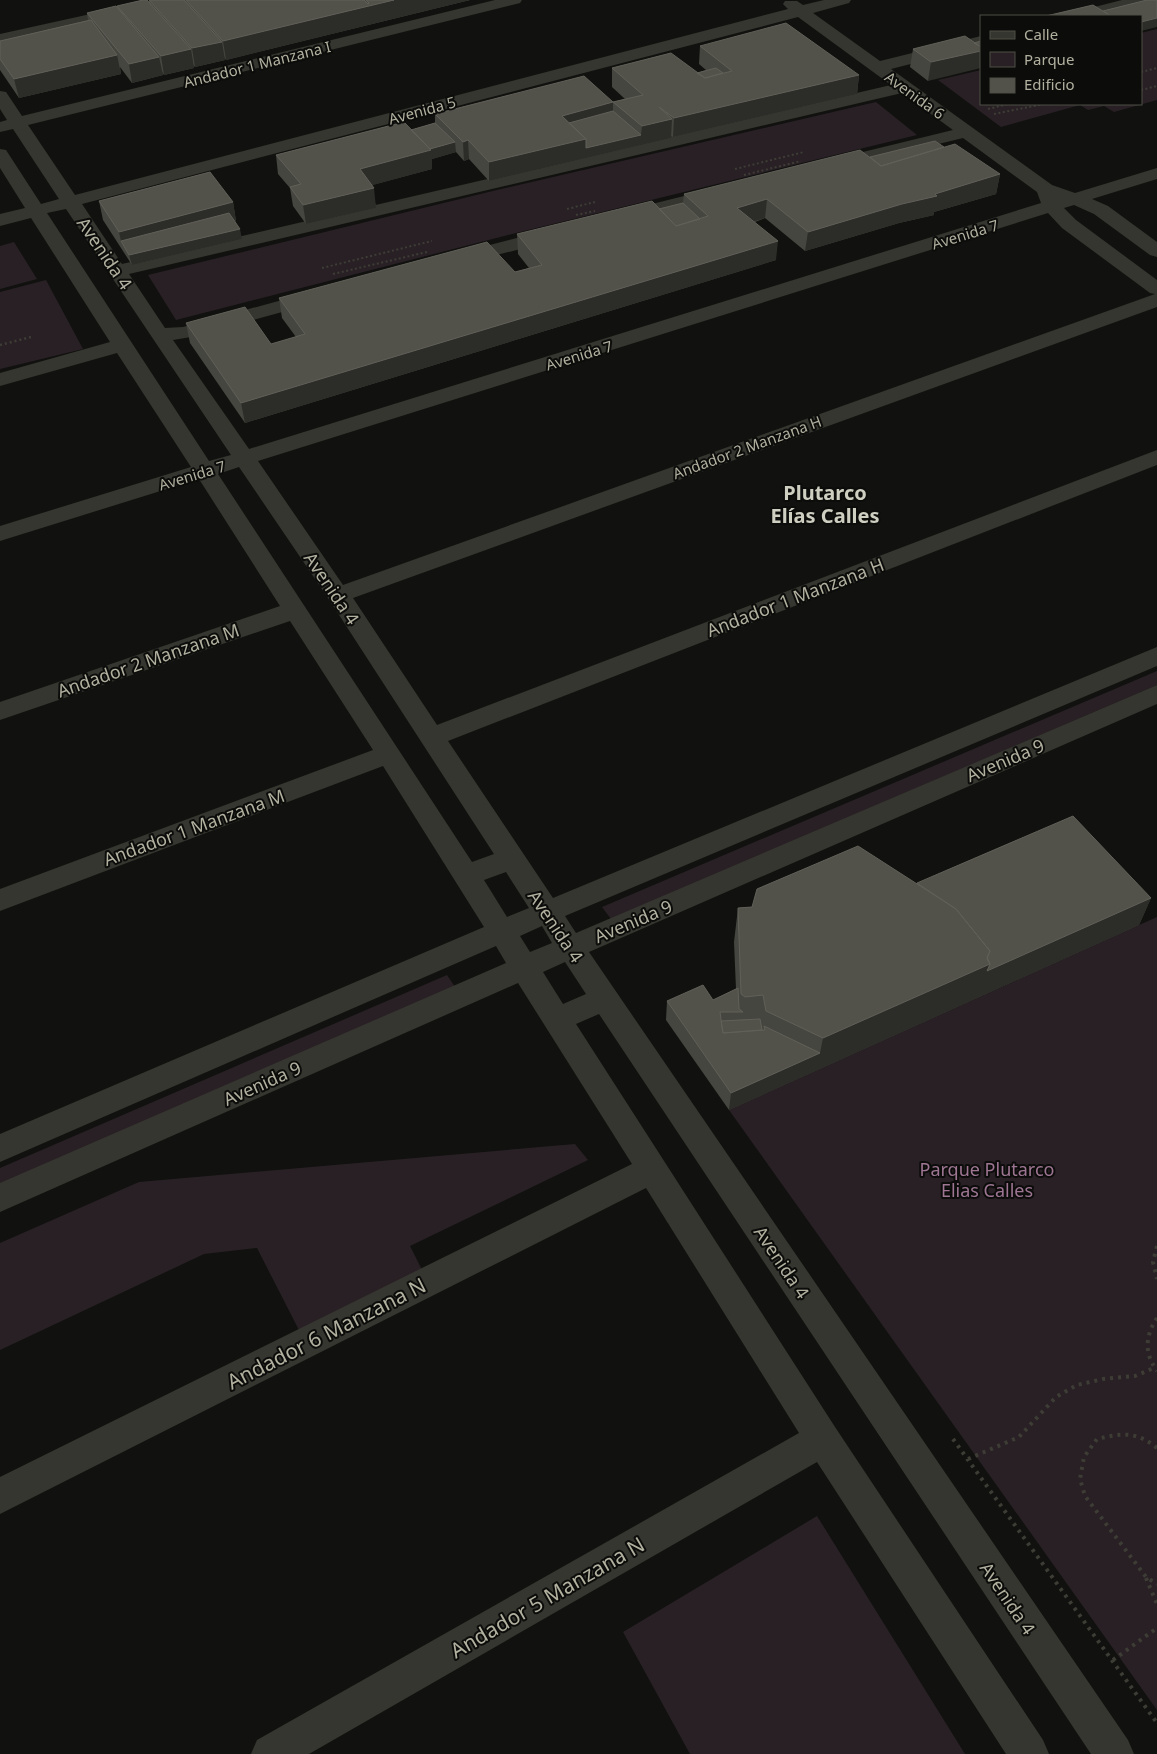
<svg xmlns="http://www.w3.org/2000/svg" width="1157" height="1754" viewBox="0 0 1157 1754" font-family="'Noto Sans',sans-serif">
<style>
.green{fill:#292025}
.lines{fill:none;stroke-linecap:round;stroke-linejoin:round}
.path-far2{stroke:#3d3d36;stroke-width:2;stroke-dasharray:2 2.5;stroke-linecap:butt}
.path-far1{stroke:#3d3d36;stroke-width:2.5;stroke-dasharray:2 3;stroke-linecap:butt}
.path{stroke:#3d3d36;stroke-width:4;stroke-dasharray:3 5;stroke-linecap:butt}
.minor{fill:#363630;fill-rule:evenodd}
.wall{fill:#464640}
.shaded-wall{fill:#2c2c28}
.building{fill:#52524b;stroke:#616058}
.labels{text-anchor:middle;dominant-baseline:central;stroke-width:4;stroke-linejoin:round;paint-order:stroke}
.far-street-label{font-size:15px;fill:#b2b1a0;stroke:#0c0c0b}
.street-label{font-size:18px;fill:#b2b1a0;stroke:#0c0c0b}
.park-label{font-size:18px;fill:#9e7693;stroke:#0c0c0b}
.quarter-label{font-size:20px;font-weight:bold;fill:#cecec1;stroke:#0c0c0b}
.near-street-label{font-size:21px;fill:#b2b1a0;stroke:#0c0c0b}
</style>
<rect width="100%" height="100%" fill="#11110f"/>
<path class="green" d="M1157,29v71l-43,12 -10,-6 -16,4 -8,-5 -79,22 -63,-47 43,-10v34h160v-71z
M876,102l41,33 -397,97 -344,88 -28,-45 349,-85z
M14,242l23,37 -37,10v-43z
M46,280l37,69 -83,20v-77z
M1157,671v14l-546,234 -9,-12z
M1157,917v793l-428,-600z
M447,975l8,12 -455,198v-17z
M575,1144l13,16 -178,86 13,26 -122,62 -44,-86 -53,6 -204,96v-107l139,-61z
M817,1516l148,238h-275l-67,-122z"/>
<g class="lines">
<path class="path-far2" d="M1141,72l16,-4
M1141,90l16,-4
M988,109l20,-5
M994,114l50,-10
M735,169l69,-17
M744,175l57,-14
M567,209l28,-7
M576,215l19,-4
M322,268l110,-27
M333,274l94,-22"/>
<path class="path-far1" d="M0,345l31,-8"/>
<path class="path" d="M1157,1246l-4,16 4,17
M1157,1318c-12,18 -13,35 0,53
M953,1439l204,284
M1157,1448c-21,-17 -35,-15 -60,-9l-13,18 -4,22 5,17 61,81 11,7
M968,1459l51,-22 37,-40 21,-12 26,-6 32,-3 19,-8
M1146,1578l11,26
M1113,1660l44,-32"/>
<path class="minor" d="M154,0h30l-2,3 -6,2 -176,39v-10z
M495,0h27l-2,3 -492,122 47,70 713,-186 -5,-5 2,-3h12l6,4 21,-5h27l-2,3 -36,10 67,48 101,-25v10l-90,23 161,116 23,8 82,-25v11l-65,20 16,7 49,36v15l-7,-2 -56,-41 -20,-9 -10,3 12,12 81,60v27l-804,291 84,127 720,-275v15l-709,276 105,157 604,-251v19l-592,250 11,17 581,-248v19l-568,248 539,788 6,14h-43l-492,-740 -23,10 259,403 208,313 6,14h-43l-189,-292 -508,292h-58l6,-14 542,-307 -153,-245 -646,326v-37l632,-313 -114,-181 -518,229v-29l506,-220 -10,-17 -496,216v-28l484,-207 -101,-161 -383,145v-22l373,-139 -83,-129 -290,99v-18l280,-96 -81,-127 -199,62v-15l191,-59 -74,-114 -117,33v-13l110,-31 -79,-124 -31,8v-12l25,-6 -25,-40v-19l6,1 35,54 18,-5 -46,-70 -13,3v-10l7,-2 -7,-11v-18l6,1 16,24zM798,17l93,68 -769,179 -40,-60zM902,93l51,37 -127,31 -3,4 3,4 6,1 131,-32 74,54 4,11 -792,246 -76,-109 18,-3 131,-36 3,-4 -3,-4 -7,-2 -132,36 -18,1 -36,-54zM66,209l165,246 -22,6 -162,-248zM1048,213l14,15 88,65 5,1 -812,291 -85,-124zM239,467l91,134 164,253 -22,8 -254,-388zM506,872l23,36 -22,9 -23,-37zM542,926l10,17 -22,9 -10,-16zM565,962l21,32 -23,10 -20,-32z
M1122,0h28l-2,3 -52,13h-27l2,-3z
M720,187l7,2 2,4 -2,4 -104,26 -7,-2 -2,-4 2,-4z
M552,229l7,2 3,4 -3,4 -101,26 -7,-2 -3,-4 3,-4z"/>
</g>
<path class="wall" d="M149,0h321l-244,60 -2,-3 1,3 -30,7 -2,-2 1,3 -30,7 -2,-3 1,3 -31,8 -12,-16 1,7 -102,24 -19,-28v-29l88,-21 -1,-7 31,-5 -1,-2 32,-4z
M974,43l-46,38 -18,-14 3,-18z
M700,46l159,29 -2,19 -184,43 -2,-1v2l-182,43 -20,-22 -5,2 -8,-9 -24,7v10l-60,16 4,23 -70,16 -13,-18 -3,-18 -12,-14 -2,-19 135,-25 24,-7v-9l178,-12 12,-3 -13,-12v-19l85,5 9,-3 -7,-6z
M944,147l56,27 -4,20 -62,18v3l-35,8 -94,28 -40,-33 -10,4 21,38 -531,163 -55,-80 -4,-20 85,21 25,-7 -14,-19 -3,-20 236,-26 14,-4 -11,-14 -1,-20 142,-25 24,-6 1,-9 186,-37z
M99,201l134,1 3,19h-1l7,18 -110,26 -29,-45z
M917,883l234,15 -12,27 -410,185 -63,-90 1,-19 46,-1 23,-11 -2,-47 4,-34 14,-1z"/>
<path class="shaded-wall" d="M394,0h76l-244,60 -3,-19z
M1157,18v9l-16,4v-9z
M222,42l3,18 -30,7 -3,-19z
M191,49l3,19 -30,7 -3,-19z
M981,51v17l-53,13 3,-19z
M117,55l4,19 -102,24 -5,-19z
M159,57l4,18 -31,8 -3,-19z
M859,75l-2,19 -184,43 1,-19z
M613,102v19l-43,12 -8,-17z
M672,119l-1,19 -182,43v-19l97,-23 55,-4 1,-9z
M468,140l1,19 -5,2 -1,-19z
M455,142l1,10 -24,7v10l-70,19 -2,-19z
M1000,174l-4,20 -62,18v3l-35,8 -94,28 3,-19z
M374,188l2,20 -70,16 -3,-19z
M767,199l-2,19 -29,9 1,-19z
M233,202l3,19 -109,30 -6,-10 -2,-9z
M240,229l2,10 -110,26 -3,-10z
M778,241l-2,19 -531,163 -4,-20z
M1151,898l-12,27 -410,185 2,-17 89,-40 3,-15 164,-81 3,-6z"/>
<path class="building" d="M143,0h4l44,49 -30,7 -44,-50z
M149,0h35l38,42 -30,6z
M186,0h178l4,4 1,-1 -3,-3h28l-171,41z
M1147,0h10v18l-16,4v-6h-30l-8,-5z
M1093,5l18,11h-65z
M116,6l43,51 -30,7 -42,-51z
M91,20l26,35 -103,24 -14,-20v-18z
M786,23l73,52 -185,43 -15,-11 13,12 -30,7 -29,-24 30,-7 -31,-27 59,-15 34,25 27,-7 -32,-25z
M965,36l16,11v4l-50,11 -18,-13z
M981,41v6l-7,-4z
M716,68l7,5 -18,5 -8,-5z
M584,76l29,26 -51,14 24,23 -97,23 -21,-22 -5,2 -28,-28z
M613,111l28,24 -55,13v-9l-17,-16z
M404,122l27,28 -71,19 14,19 -71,17 -13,-18 11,-3 -25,-29z
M435,123l20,19 -25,7 -19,-19z
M935,141l9,6 -63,19 -11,-9z
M955,144l45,30 -65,20 2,2 -35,8 -94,28 -41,-33 -30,9 41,33 -537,162 -55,-80 59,-16 26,37 34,-10 -26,-36 208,-56 28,30 27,-7 -25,-31 135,-33 24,25 32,-10 -24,-22 176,-44 21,16z
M210,172l23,30 -114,30 -20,-31z
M683,203l17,16 -24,7 -17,-17z
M229,213l11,16 -111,26 -8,-14z
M1073,816l78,82 -164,73 3,-7 -3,-5 3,-8 -34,-42 -39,-26z
M858,846l98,63 34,42 -3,6 3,7 -167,74 -57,-27 -3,-16 -18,2 -4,-3 -3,-86 14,-1 5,-18z
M703,985l10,15 25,-12 1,21 4,3h-23l3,21 42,-3 -1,-4 56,27 -89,40 -64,-92z
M760,1019l2,11 -39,3 -2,-12z"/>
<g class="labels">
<g class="far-street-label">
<text transform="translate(257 64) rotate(-14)">Andador 1 Manzana I</text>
<text transform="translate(915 95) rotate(36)">Avenida 6</text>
<text transform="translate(422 110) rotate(-15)">Avenida 5</text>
<text transform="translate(965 234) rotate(-17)">Avenida 7</text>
<text transform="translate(579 355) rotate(-17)">Avenida 7</text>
<text transform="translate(747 447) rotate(-20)">Andador 2 Manzana H</text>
<text transform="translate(192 475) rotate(-17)">Avenida 7</text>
</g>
<g class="street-label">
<text transform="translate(105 253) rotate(56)">Avenida 4</text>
<text transform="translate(332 588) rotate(56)">Avenida 4</text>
<text transform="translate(795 597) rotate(-21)">Andador 1 Manzana H</text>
<text transform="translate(148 660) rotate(-19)">Andador 2 Manzana M</text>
<text transform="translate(1005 760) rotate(-23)">Avenida 9</text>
<text transform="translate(194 827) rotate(-20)">Andador 1 Manzana M</text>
<text transform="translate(633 921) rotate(-23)">Avenida 9</text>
<text transform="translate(556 926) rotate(56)">Avenida 4</text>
<text transform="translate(262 1083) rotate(-24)">Avenida 9</text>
<text transform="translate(782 1262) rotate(56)">Avenida 4</text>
<text transform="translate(1008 1598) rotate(56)">Avenida 4</text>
</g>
<g class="park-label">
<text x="987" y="1169">Parque Plutarco<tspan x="987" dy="21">Elias Calles</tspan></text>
</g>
<g class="quarter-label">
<text x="825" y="492">Plutarco<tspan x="825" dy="23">Elías Calles</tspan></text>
</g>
<g class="near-street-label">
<text transform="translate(326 1333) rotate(-27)">Andador 6 Manzana N</text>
<text transform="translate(547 1597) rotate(-30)">Andador 5 Manzana N</text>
</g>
</g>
<rect x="980" y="15" width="162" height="90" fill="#0c0c0b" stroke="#4e4e47"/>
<rect x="990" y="31" width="25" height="8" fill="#363630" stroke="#4e4e47"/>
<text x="1024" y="40" font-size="15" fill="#b2b1a0">Calle</text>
<rect x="990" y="52" width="25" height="15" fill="#292025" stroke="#4e4e47"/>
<text x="1024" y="65" font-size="15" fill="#b2b1a0">Parque</text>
<rect x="990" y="78" width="25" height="15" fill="#52524b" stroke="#4e4e47"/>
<text x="1024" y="90" font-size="15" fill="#b2b1a0">Edificio</text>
</svg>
